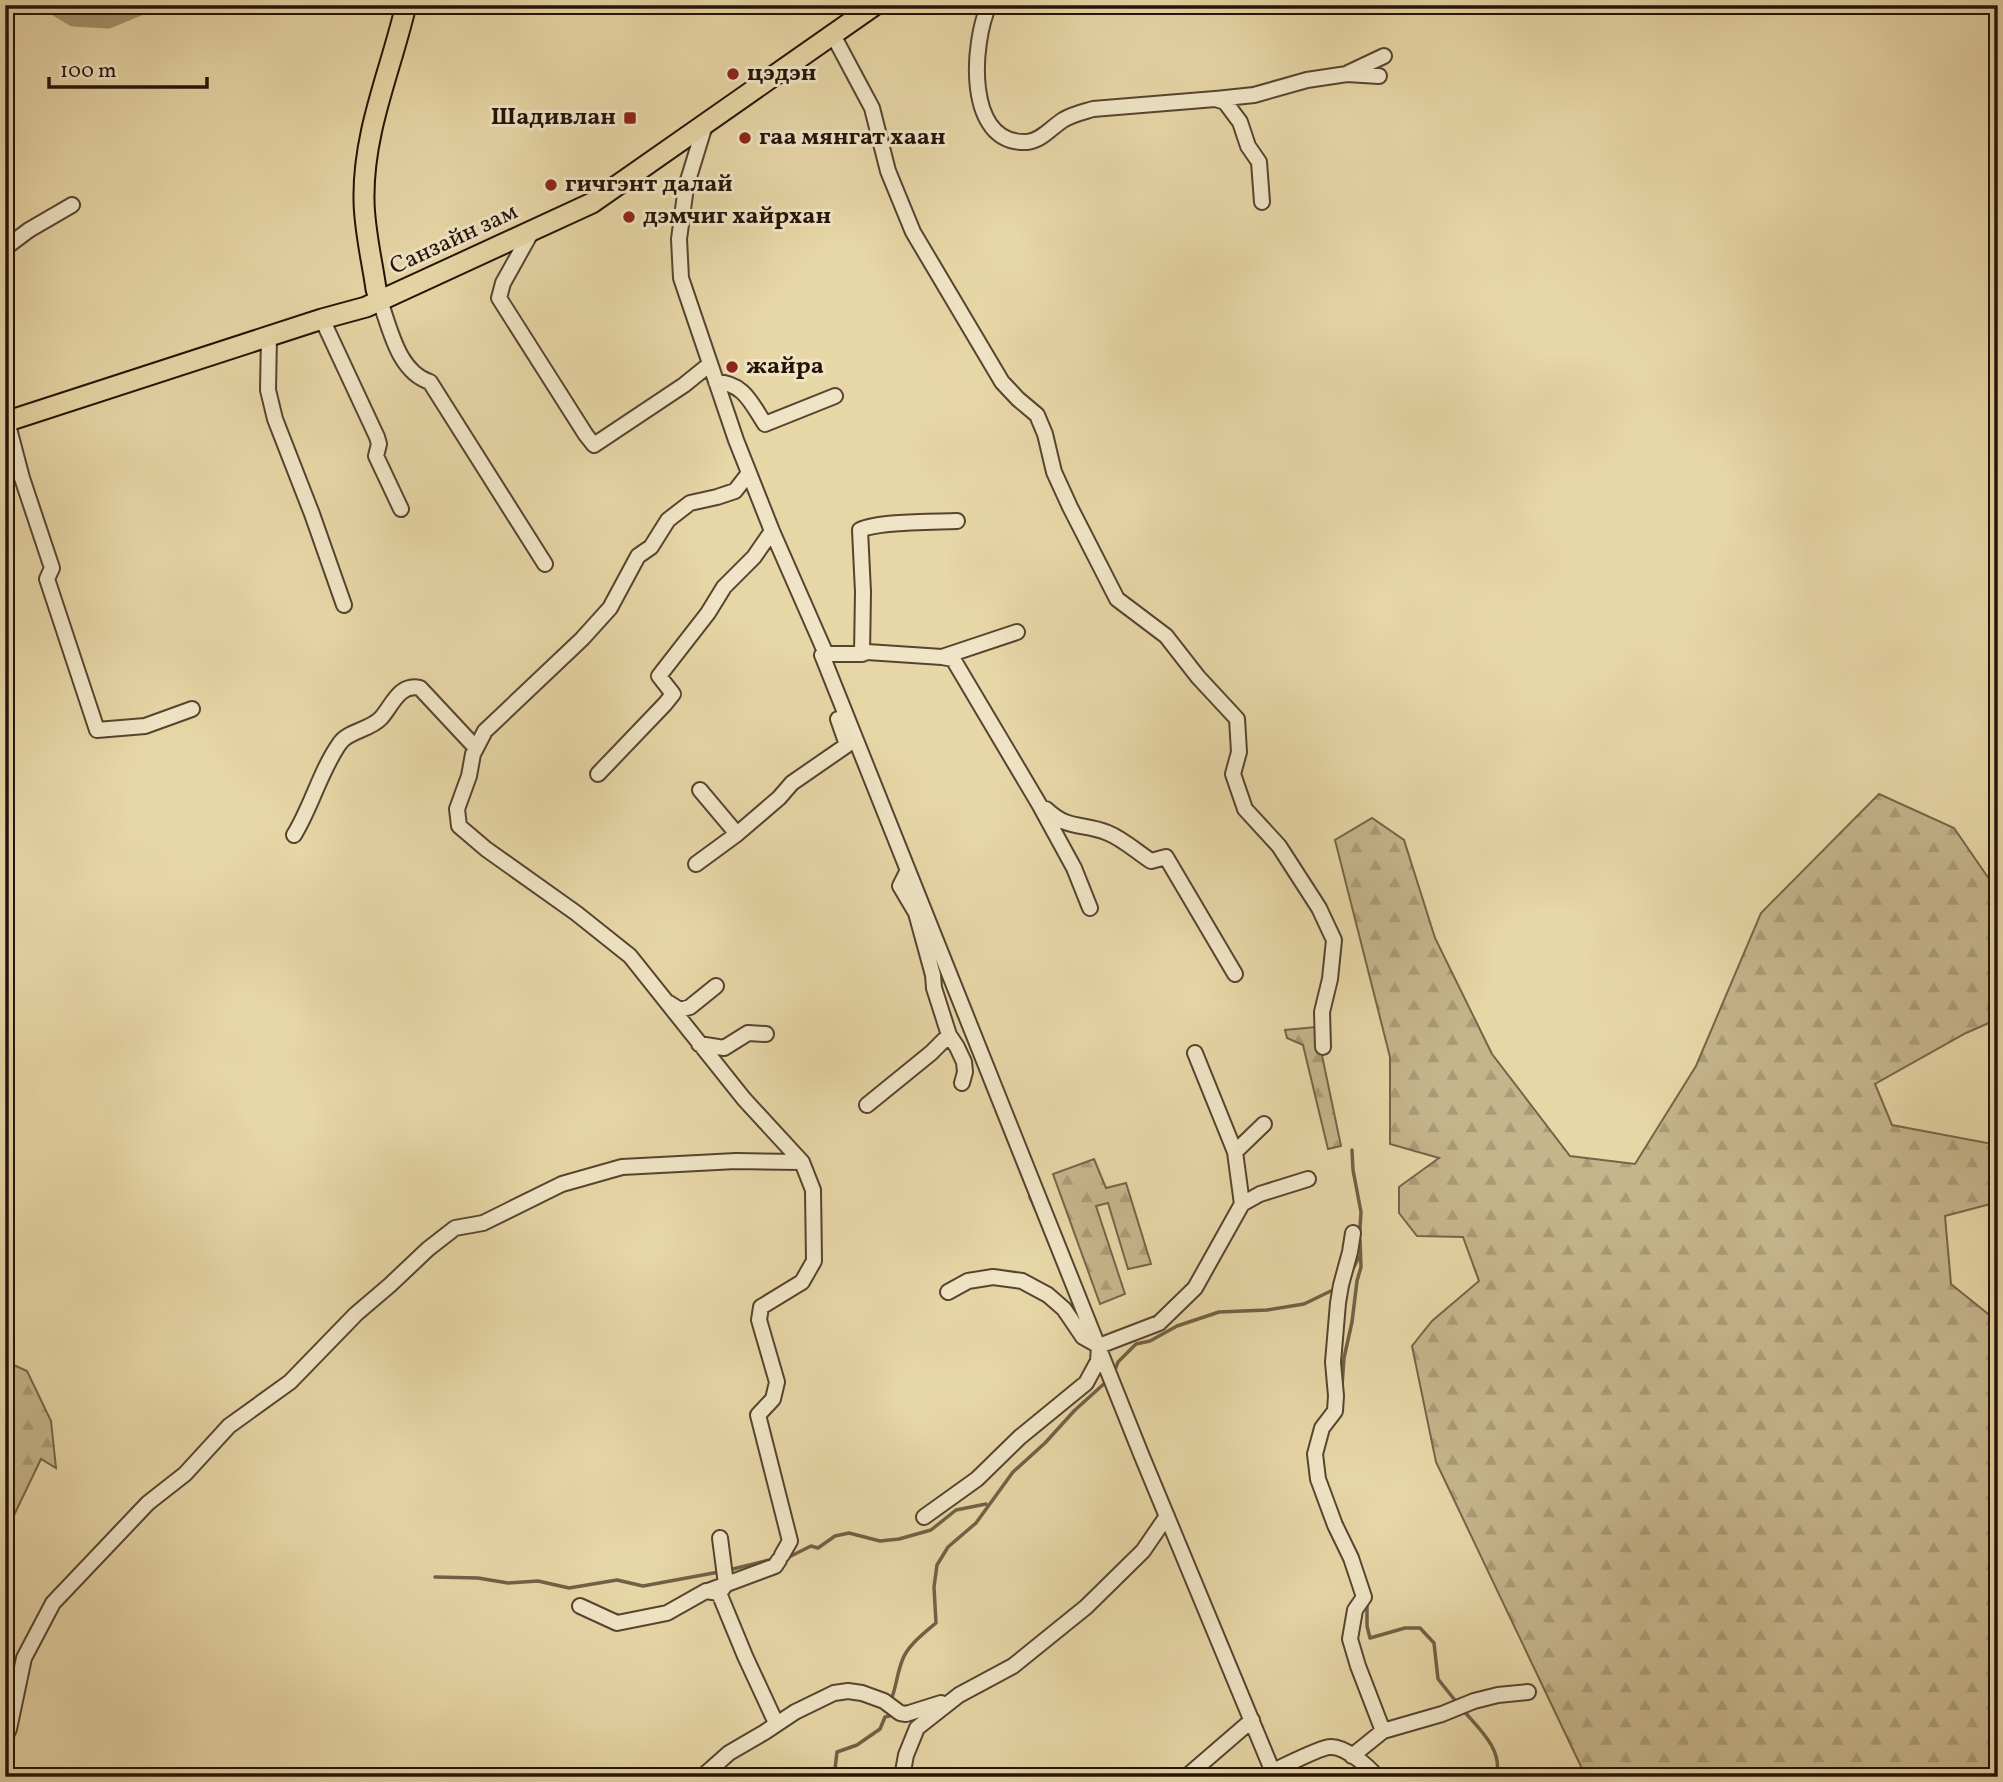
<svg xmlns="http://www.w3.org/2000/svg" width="2003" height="1782" viewBox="0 0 2003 1782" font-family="Vollkorn,serif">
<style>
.forest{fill:url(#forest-firs);stroke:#76644a;stroke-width:2}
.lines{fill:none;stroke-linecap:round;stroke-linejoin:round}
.stream{stroke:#726046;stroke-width:3.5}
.river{stroke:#a59470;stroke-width:19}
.minor-casing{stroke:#564430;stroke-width:18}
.major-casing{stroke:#251308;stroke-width:23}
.minor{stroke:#efe4c5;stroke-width:14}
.major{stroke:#e7d6a6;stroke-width:19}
.poi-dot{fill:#8f2418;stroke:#efe4c5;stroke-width:2.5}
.labels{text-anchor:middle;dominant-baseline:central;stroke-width:6;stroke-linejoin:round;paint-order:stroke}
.poi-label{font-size:24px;font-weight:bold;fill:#251308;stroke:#efe4c5;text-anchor:start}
.street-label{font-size:24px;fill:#251308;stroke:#efe4c5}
</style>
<defs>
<pattern id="forest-firs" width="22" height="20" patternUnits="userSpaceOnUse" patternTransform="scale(1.75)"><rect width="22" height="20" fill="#c6b58b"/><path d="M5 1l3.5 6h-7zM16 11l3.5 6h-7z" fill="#aa9b76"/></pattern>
</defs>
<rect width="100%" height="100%" fill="#e7d6a6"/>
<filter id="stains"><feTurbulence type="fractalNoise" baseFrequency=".00286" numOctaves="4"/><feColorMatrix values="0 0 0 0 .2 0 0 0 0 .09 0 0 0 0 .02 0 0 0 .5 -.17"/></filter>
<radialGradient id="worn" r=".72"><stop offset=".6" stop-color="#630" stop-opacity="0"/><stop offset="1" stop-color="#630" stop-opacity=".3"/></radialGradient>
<path class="forest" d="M1879,794l75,34 44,64v127l-32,14 -91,51 17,41 106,20v57l-53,14 6,68 47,38v455h-412l-150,-315 -24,-116 20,-25 47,-40 -16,-44 -46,-1 -18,-23v-26l40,-29 -49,-14v-87l-55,-217 37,-22 32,22 31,98 57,116 78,102 65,8 61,-98 65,-153z
M1316,1027l25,119 -13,3 -25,-104 -16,-7 -2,-8z
M1094,1159l12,29 20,-5 25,81 -23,5 -20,-66 -12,3 29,88 -25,10 -47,-130z
M5,1361l22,10 24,50 5,47 -15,-9 -36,75z"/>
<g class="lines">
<path class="stream" d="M1352,1150l1,20 8,42 -2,31
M1030,1197l6,13
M1348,1278l11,-21
M1115,1370l3,-8 18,-18 14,-3 27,-15 42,-14 48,-2 37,-6 33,-16
M1342,1386l2,-28 8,-36 5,-41 4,-14 -1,-27
M787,1558l24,-12 7,2 17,-12 14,-3 31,8 19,-2 32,-9 25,-20 30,-6
M729,1570l44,-11
M435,1577l43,1 30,5 30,-2 31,7 48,-8 26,6 76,-14
M1367,1600v26l3,12 35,-10h15l14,15 4,36 20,25
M891,1700c5,-12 6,-26 11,-39 5,-15 22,-28 34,-38l-2,-36 3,-22 11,-18 28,-24 37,-51 32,-29 30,-33 31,-28
M1463,1710c16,19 41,40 33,67
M834,1777l3,-25 20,-7 23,-16 5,-12 8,-2"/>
<path class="river" d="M54,5l20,12 34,2 34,-14"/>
<g class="minor-casing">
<path id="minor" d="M989,5c-17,37 -25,140 38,137 14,-1 25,-15 36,-22 10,-6 20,-8 30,-11l122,-10 10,3 15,20 8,24 11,16 3,40
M833,35l39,73 16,63 25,61 89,150 16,17 19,16 8,19 9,38 16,35 47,92 49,37 32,41 39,42 2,33 -6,22 12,35 34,37 40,62 15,32 -4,39 -8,33 1,35
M1348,73l36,-17
M1216,99l38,-4 53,-15 40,-6 32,2
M705,125l-19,62 -7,52 2,39 55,162 36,91 54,123 -4,1 319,799 134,323
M532,231l-29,52 -4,15 87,137 8,10 90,-60 26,-21
M5,248l24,-18 43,-25
M380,301c10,27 18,71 50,81l115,182
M322,319l55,118 2,7 -3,12 25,53
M269,336l-1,54 7,29 37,95 32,91
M716,382c28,1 35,21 49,42l70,-28
M7,421l15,57 30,90 -5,11 50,151 48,-4 47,-17
M749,473l-14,18 -18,6 -27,6 -22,17 -17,27 -13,9 -28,52 -28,31 -97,92 -12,23 -4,22 -12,33 2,17 27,23 90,64 54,43 114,143 58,63 11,28 1,71 -12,21 -41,25 -2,13 18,62 -4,17 -15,16 32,126 -8,14
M826,654h36l5,-2 75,5 11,2 86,145 35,64 16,40
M862,654l1,-62 -3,-62c18,-9 75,-8 97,-9
M942,657l75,-25
M598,774l67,-70 8,-10 -14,-18 49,-63 16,-26 30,-30 18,-26
M700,790l37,44
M1046,809c23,22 36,13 62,24 15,6 29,19 43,28l15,-4 69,117
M294,835c18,-29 26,-64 46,-92 8,-12 30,-13 41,-25 11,-12 18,-35 39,-30l56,60
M696,864l41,-30 42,-36 13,-15 55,-38 -9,-26
M908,870l-8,16 16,27 3,11 14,51 1,13 15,47 8,12 7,15 1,10 -3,11
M669,1003l11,7 10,-3 26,-21
M699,1044l25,4 24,-15 18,1
M1195,1053l40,99 7,52
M867,1105l64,-52 18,-18
M1235,1152l29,-28
M1353,1233l-3,19 -9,33 -3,18 -5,59 3,34 -1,15 -13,17 -7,26 3,25 17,46 16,33 13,39 -9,13 -5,29 8,27 25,65
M948,1292l20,-11 25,-4 29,4 26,14 16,14 19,28 16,9 60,-23 36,-35 47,-84 18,-10 48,-15
M924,1517l53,-38 43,-42 66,-54 12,-22 1,-14
M720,1538l6,46 -5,7
M708,1591l67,-25 4,-6
M580,1606l37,17 50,-10 39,-22 13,2 26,63 31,67
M5,1737l4,-8 15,-71 29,-55 95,-100 37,-29 44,-48 61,-44 66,-68 34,-29 38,-36 27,-21 28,-5 79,-39 60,-17 114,-6 66,1
M1352,1756l31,-25 59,-17 32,-13 24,-6 30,-3
M1273,1771c11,-5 48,-24 57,-24 15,-1 38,19 47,30
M702,1777l27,-24 36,-21 30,-20 39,-19 14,-2 14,2 22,8 16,12 6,1 35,-11
M902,1777l4,-22 11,-27 42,-33 54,-29 73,-59 57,-56 24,-35
M1186,1777l66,-57"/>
</g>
<g class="major-casing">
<path id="major" d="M380,301l-4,-12c-4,-29 -12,-60 -12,-90 -1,-68 27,-129 42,-194
M5,422l317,-103 44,-12 226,-104 283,-198"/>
</g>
<use href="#minor" class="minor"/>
<use href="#major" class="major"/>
</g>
<g class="poi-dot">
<circle cx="733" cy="74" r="7"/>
<rect x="623" y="111" width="14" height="14" rx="3.5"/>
<circle cx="745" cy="138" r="7"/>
<circle cx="551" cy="185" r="7"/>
<circle cx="629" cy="217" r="7"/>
<circle cx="732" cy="367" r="7"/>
</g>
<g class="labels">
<g class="poi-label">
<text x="747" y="74">цэдэн</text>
<text x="616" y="118" text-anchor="end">Шадивлан</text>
<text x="759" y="138">гаа мянгат хаан</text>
<text x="565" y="185">гичгэнт далай</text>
<text x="643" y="217">дэмчиг хайрхан</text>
<text x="746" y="367">жайра</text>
</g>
<g class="street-label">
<text transform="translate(454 240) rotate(-25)">Санзайн зам</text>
</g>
</g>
<rect width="2003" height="1782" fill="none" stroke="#e7d6a6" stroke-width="28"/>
<rect x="7" y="7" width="1989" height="1768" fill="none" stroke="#251308" stroke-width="3.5"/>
<rect x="14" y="14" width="1975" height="1754" fill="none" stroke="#251308" stroke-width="2"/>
<path d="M49 77v10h158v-10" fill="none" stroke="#251308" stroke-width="3.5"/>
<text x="60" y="77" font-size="21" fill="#251308" stroke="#efe4c5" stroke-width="5" paint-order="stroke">100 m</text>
<rect width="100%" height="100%" filter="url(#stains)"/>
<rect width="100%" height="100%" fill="url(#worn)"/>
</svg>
